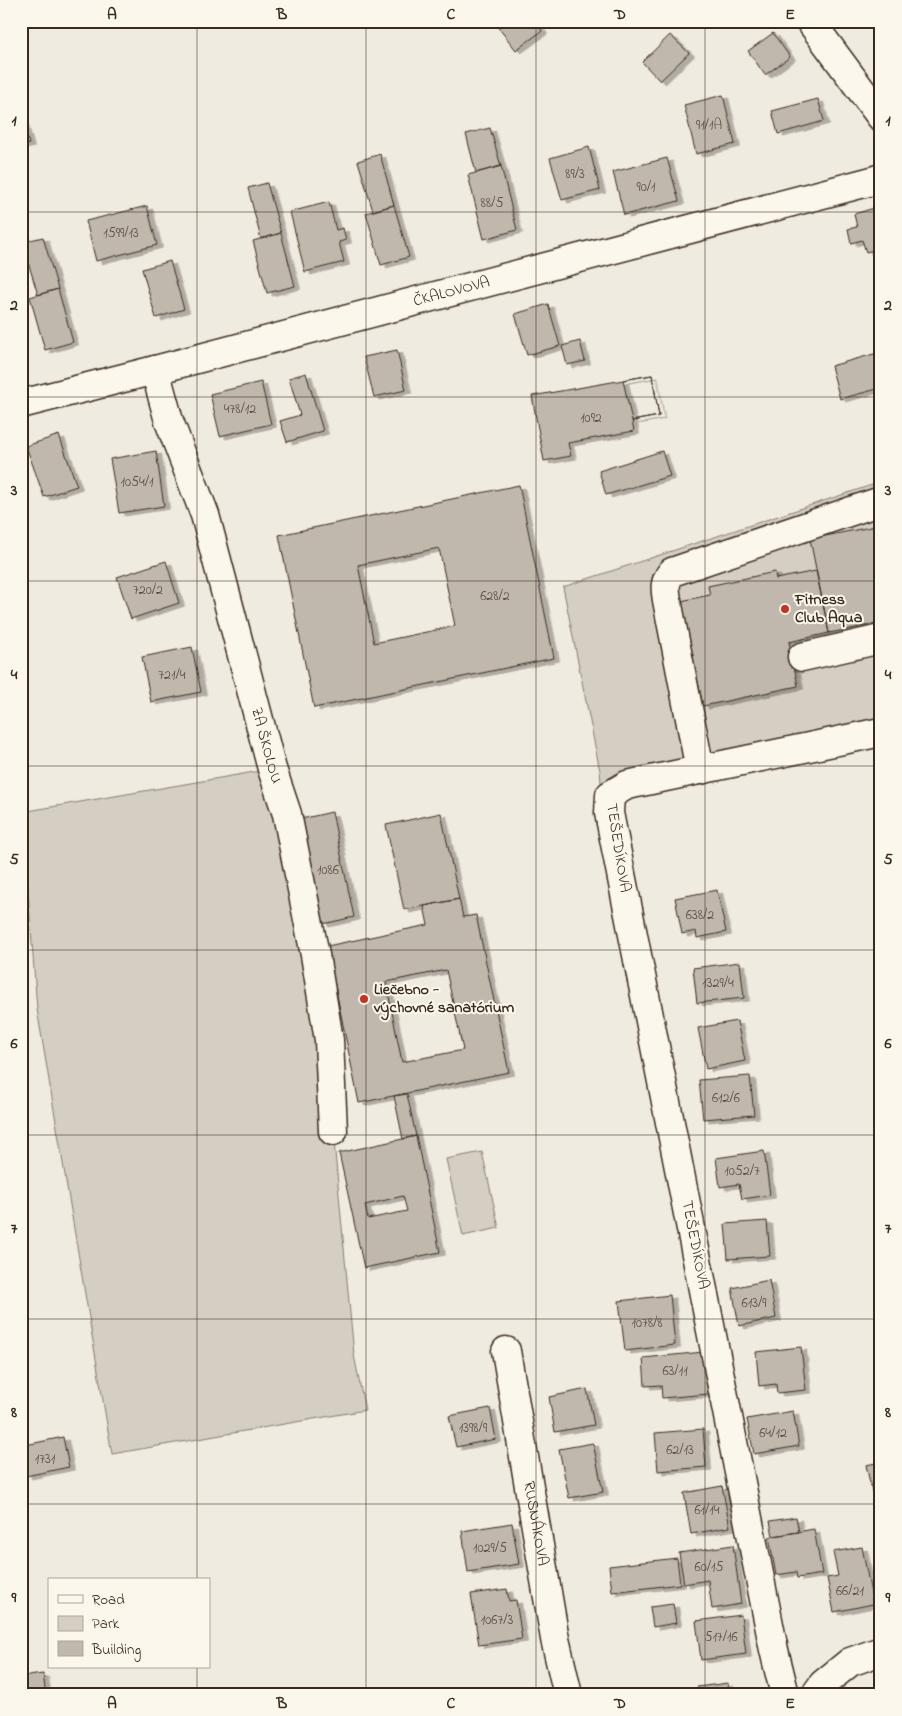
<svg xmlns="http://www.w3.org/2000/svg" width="902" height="1716" viewBox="0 0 902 1716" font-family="'Indie Flower',sans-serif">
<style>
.green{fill:#d5cec3;stroke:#887c70}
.building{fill:#c0b8ad;stroke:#3b2a1e;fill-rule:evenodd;filter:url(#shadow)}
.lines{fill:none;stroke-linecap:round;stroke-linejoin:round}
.minor-casing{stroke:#3b2a1e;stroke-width:31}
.minor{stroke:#fbf7ec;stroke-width:28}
.grid{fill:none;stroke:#3b2a1e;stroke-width:1;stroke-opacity:0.55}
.poi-dot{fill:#c8321e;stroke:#fbf7ec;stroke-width:2}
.labels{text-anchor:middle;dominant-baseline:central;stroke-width:4;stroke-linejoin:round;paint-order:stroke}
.number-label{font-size:14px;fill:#5c4e42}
.street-label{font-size:16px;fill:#3b2a1e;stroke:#fbf7ec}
.poi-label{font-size:16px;font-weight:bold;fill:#3b2a1e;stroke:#fbf7ec;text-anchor:start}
.neatline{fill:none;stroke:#3b2a1e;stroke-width:2}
.grid-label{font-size:16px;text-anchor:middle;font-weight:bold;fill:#3b2a1e}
</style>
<defs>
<filter id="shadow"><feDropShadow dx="5.5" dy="3" stdDeviation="0" flood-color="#0004"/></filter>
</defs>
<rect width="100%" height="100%" fill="#f0ebe0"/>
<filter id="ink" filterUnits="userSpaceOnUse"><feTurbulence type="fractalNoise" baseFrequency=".02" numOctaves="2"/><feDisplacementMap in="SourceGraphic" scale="10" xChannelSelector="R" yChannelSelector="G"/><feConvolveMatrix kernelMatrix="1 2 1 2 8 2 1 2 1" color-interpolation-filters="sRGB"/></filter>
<g filter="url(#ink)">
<path class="green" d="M881,482v250l-271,63 -9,-12 -1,-12 -37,-184z
M272,769l61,362 21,224 11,55 -253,44 -75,-445 -15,-197z
M482,1152l17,76 -36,8 -17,-77z"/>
<path class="building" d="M493,21h42l7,10 -26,19z
M773,33l17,24 -25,18 -17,-24z
M670,35l19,18 -29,28 -18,-19z
M723,95l12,49 -39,10 -12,-49z
M818,99l6,22 -46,13 -6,-23z
M21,115l8,29 -8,2z
M490,128l11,38 -25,7 -10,-39z
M589,147l11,43 -38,10 -12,-42z
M380,154l14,51 -21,6 -15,-50z
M667,158l12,43 -55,14 -11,-43z
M501,166l16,64 -33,9 -16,-64z
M267,183l14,50 -20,6 -13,-51z
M329,202l7,28 7,-2 3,12 -7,2 5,20 -39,10 -15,-60z
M394,205l15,52 -28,8 -15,-52z
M147,206l10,39 -61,16 -10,-40z
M881,206v42l-15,4 -4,-12 -11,3 -3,-14 9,-2 -3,-13z
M281,233l14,53 -28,7 -14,-52z
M43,237l15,52 -20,6 -16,-53z
M170,261l14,48 -28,9 -14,-49z
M58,289l15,53 -28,8 -15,-53z
M548,304l12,42 -33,9 -12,-41z
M580,341l5,20 -18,4 -5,-19z
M397,350l9,40 -32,7 -10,-40z
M881,352v36l-41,11 -9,-33z
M306,373l17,58 -36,11 -7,-21 20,-6 -11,-37z
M652,375l7,41 -27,5 2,10 -66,12 3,13 -27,5 -12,-65z
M652,375l7,41 -27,5 -9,-41z
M261,382l10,42 -51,12 -10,-42z
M59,435l18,51 -33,11 -18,-51z
M156,451l8,55 -45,7 -9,-54z
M662,451l8,25 -64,19 -7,-24z
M519,485l35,173 -240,50 -35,-173zM439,548l16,78 -81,17 -16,-78z
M881,525v98l-52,10 -19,-94z
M166,561l13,42 -48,16 -14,-42z
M816,571l13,62 -40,9 9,44 -95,20 -22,-105 29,-6 -2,-9 67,-14 1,7z
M192,647l9,45 -50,10 -9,-45z
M332,812l22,105 -31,7 -22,-105z
M441,813l18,86 -55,11 -18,-85z
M717,890l9,42 -29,6 -1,-7 -14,3 -7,-36z
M459,899l4,18 13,-2 33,157 -150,31 -32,-157 101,-21 -4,-19zM446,970l17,80 -61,12 -16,-80z
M740,962l4,36 -47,5 -4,-35z
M737,1021l8,40 -39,8 -8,-41z
M750,1076l4,39 -51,4 -4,-39z
M407,1094l9,42 -13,3 -9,-43z
M416,1136l24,116 -76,16 -25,-115zM403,1196l4,15 -39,8 -3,-14z
M764,1151l6,44 -28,4 -3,-15 -19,3 -4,-29z
M767,1221l3,35 -42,3 -3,-35z
M769,1280l7,38 -37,8 -7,-38z
M670,1295l5,50 -50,6 -6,-50z
M801,1347l5,43 -29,3 -1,-9 -17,2 -3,-34z
M704,1352l5,42 -47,4 -1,-13 -16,1 -2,-28z
M587,1389l7,36 -39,7 -6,-35z
M490,1408l6,31 -40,8 -7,-31z
M793,1411l6,35 -45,8 -7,-35z
M703,1429l3,38 -48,4 -3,-38z
M63,1437l6,30 -43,9 -5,-30z
M593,1443l10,49 -34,6 -10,-49z
M881,1462v70l-15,-67z
M722,1486l8,41 -39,7 -7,-41z
M796,1517l3,15 -26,4 -3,-15z
M512,1523l7,41 -51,8 -6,-41z
M814,1529l8,45 -25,4 -1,-6 -20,3 -7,-38z
M733,1545l8,59 -29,5 -4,-29 -24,4 -5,-31z
M862,1547l11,57 -39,8 -7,-34 11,-2 -5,-24z
M677,1558l3,26 -68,8 -3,-26z
M507,1589l2,12 7,-1 6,39 -43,6 -8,-51z
M673,1604l3,19 -23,4 -3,-20z
M741,1615l5,39 -45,6 -5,-39z
M43,1674l3,21h-25v-18z
M728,1683l1,10 21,-3v5h-52l-1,-8z
M675,1690v5h-32l-1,-1z"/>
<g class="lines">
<g class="minor-casing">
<g id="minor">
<path d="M810,21l71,96"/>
<path id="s1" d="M155,370l14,51 36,94 67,254 15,45 28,141 14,85 4,91"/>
<path id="s2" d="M21,404l134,-34 717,-189 9,-3"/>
<path d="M802,657l79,-18"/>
<path d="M700,770l-33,-170c-2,-12 -3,-18 5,-28l209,-71"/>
<path id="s3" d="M506,1351l49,288 13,56"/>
<path d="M787,1695l-3,-4 -10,-41 -165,-837 1,-18 17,-10 254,-53"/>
<path d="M815,1695l8,-11 27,-22 31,-11"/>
</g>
</g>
<use href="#minor" class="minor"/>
</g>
</g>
<path class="grid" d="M197,21v1559M366,21v1674M536,21v1674M705,21v1674M21,212h860M21,397h860M21,581h860M21,766h860M21,950h860M21,1135h860M21,1319h860M21,1504h860M197,1667v28"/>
<g class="poi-dot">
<circle cx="785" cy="609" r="5"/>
<circle cx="364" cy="999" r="5"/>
</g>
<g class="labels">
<g class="number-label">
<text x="709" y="125">91/1A</text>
<text x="575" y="174">89/3</text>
<text x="646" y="187">90/1</text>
<text x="492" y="203">88/5</text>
<text x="121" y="233">1599/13</text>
<text x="240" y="409">478/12</text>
<text x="591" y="418">1092</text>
<text x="137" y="482">1054/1</text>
<text x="148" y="590">720/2</text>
<text x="495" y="596">628/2</text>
<text x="172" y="675">721/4</text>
<text x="328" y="870">1086</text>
<text x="700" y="915">638/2</text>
<text x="718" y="983">1329/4</text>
<text x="726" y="1098">612/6</text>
<text x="742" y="1171">1052/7</text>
<text x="754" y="1303">613/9</text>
<text x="647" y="1323">1078/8</text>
<text x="675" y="1371">63/11</text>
<text x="473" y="1428">1398/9</text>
<text x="773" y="1433">64/12</text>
<text x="680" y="1450">62/13</text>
<text x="45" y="1459">1731</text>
<text x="707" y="1510">61/14</text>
<text x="490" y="1548">1029/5</text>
<text x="709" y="1567">60/15</text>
<text x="850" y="1591">66/21</text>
<text x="497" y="1620">1067/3</text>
<text x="721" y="1637">517/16</text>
</g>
<g class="street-label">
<text stroke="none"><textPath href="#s2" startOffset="445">ČKALOVOVA</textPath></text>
<text stroke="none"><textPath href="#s1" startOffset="392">ZA ŠKOLOU</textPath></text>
<text transform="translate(618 848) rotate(81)">TEŠEDÍKOVA</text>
<text transform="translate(695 1245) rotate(79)">TEŠEDÍKOVA</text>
<text stroke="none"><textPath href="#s3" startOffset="175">RUSNÁKOVA</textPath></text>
</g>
<g class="poi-label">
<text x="795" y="600">Fitness<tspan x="795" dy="18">Club Aqua</tspan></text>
<text x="374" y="990">Liečebno -<tspan x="374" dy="18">výchovné sanatórium</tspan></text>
</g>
</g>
<rect width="902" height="1716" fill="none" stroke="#fbf7ec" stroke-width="55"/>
<rect x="48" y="1578" width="162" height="90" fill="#fbf7ec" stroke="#aea59a"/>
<rect x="58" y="1595" width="25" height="8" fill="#fbf7ec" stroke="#aea59a"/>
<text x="92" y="1604" font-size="15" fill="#3b2a1e">Road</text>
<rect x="58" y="1616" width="25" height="15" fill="#d5cec3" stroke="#aea59a"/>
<text x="92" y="1628" font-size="15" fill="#3b2a1e">Park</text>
<rect x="58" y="1641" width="25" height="15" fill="#c0b8ad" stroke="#aea59a"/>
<text x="92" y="1654" font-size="15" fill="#3b2a1e">Building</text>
<rect x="28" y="28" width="846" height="1660" class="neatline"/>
<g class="grid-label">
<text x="112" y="19">A</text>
<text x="282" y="19">B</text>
<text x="451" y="19">C</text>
<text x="620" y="19">D</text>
<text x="790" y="19">E</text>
<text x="14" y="125">1</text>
<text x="888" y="125">1</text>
<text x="14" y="310">2</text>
<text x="888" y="310">2</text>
<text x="14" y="495">3</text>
<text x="888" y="495">3</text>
<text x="14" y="679">4</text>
<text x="888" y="679">4</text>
<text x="14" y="864">5</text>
<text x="888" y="864">5</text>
<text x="14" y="1048">6</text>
<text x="888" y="1048">6</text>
<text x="14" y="1233">7</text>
<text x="888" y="1233">7</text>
<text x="14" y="1417">8</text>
<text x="888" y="1417">8</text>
<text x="14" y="1602">9</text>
<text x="888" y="1602">9</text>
<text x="112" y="1708">A</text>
<text x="282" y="1708">B</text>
<text x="451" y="1708">C</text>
<text x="620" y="1708">D</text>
<text x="790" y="1708">E</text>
</g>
</svg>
